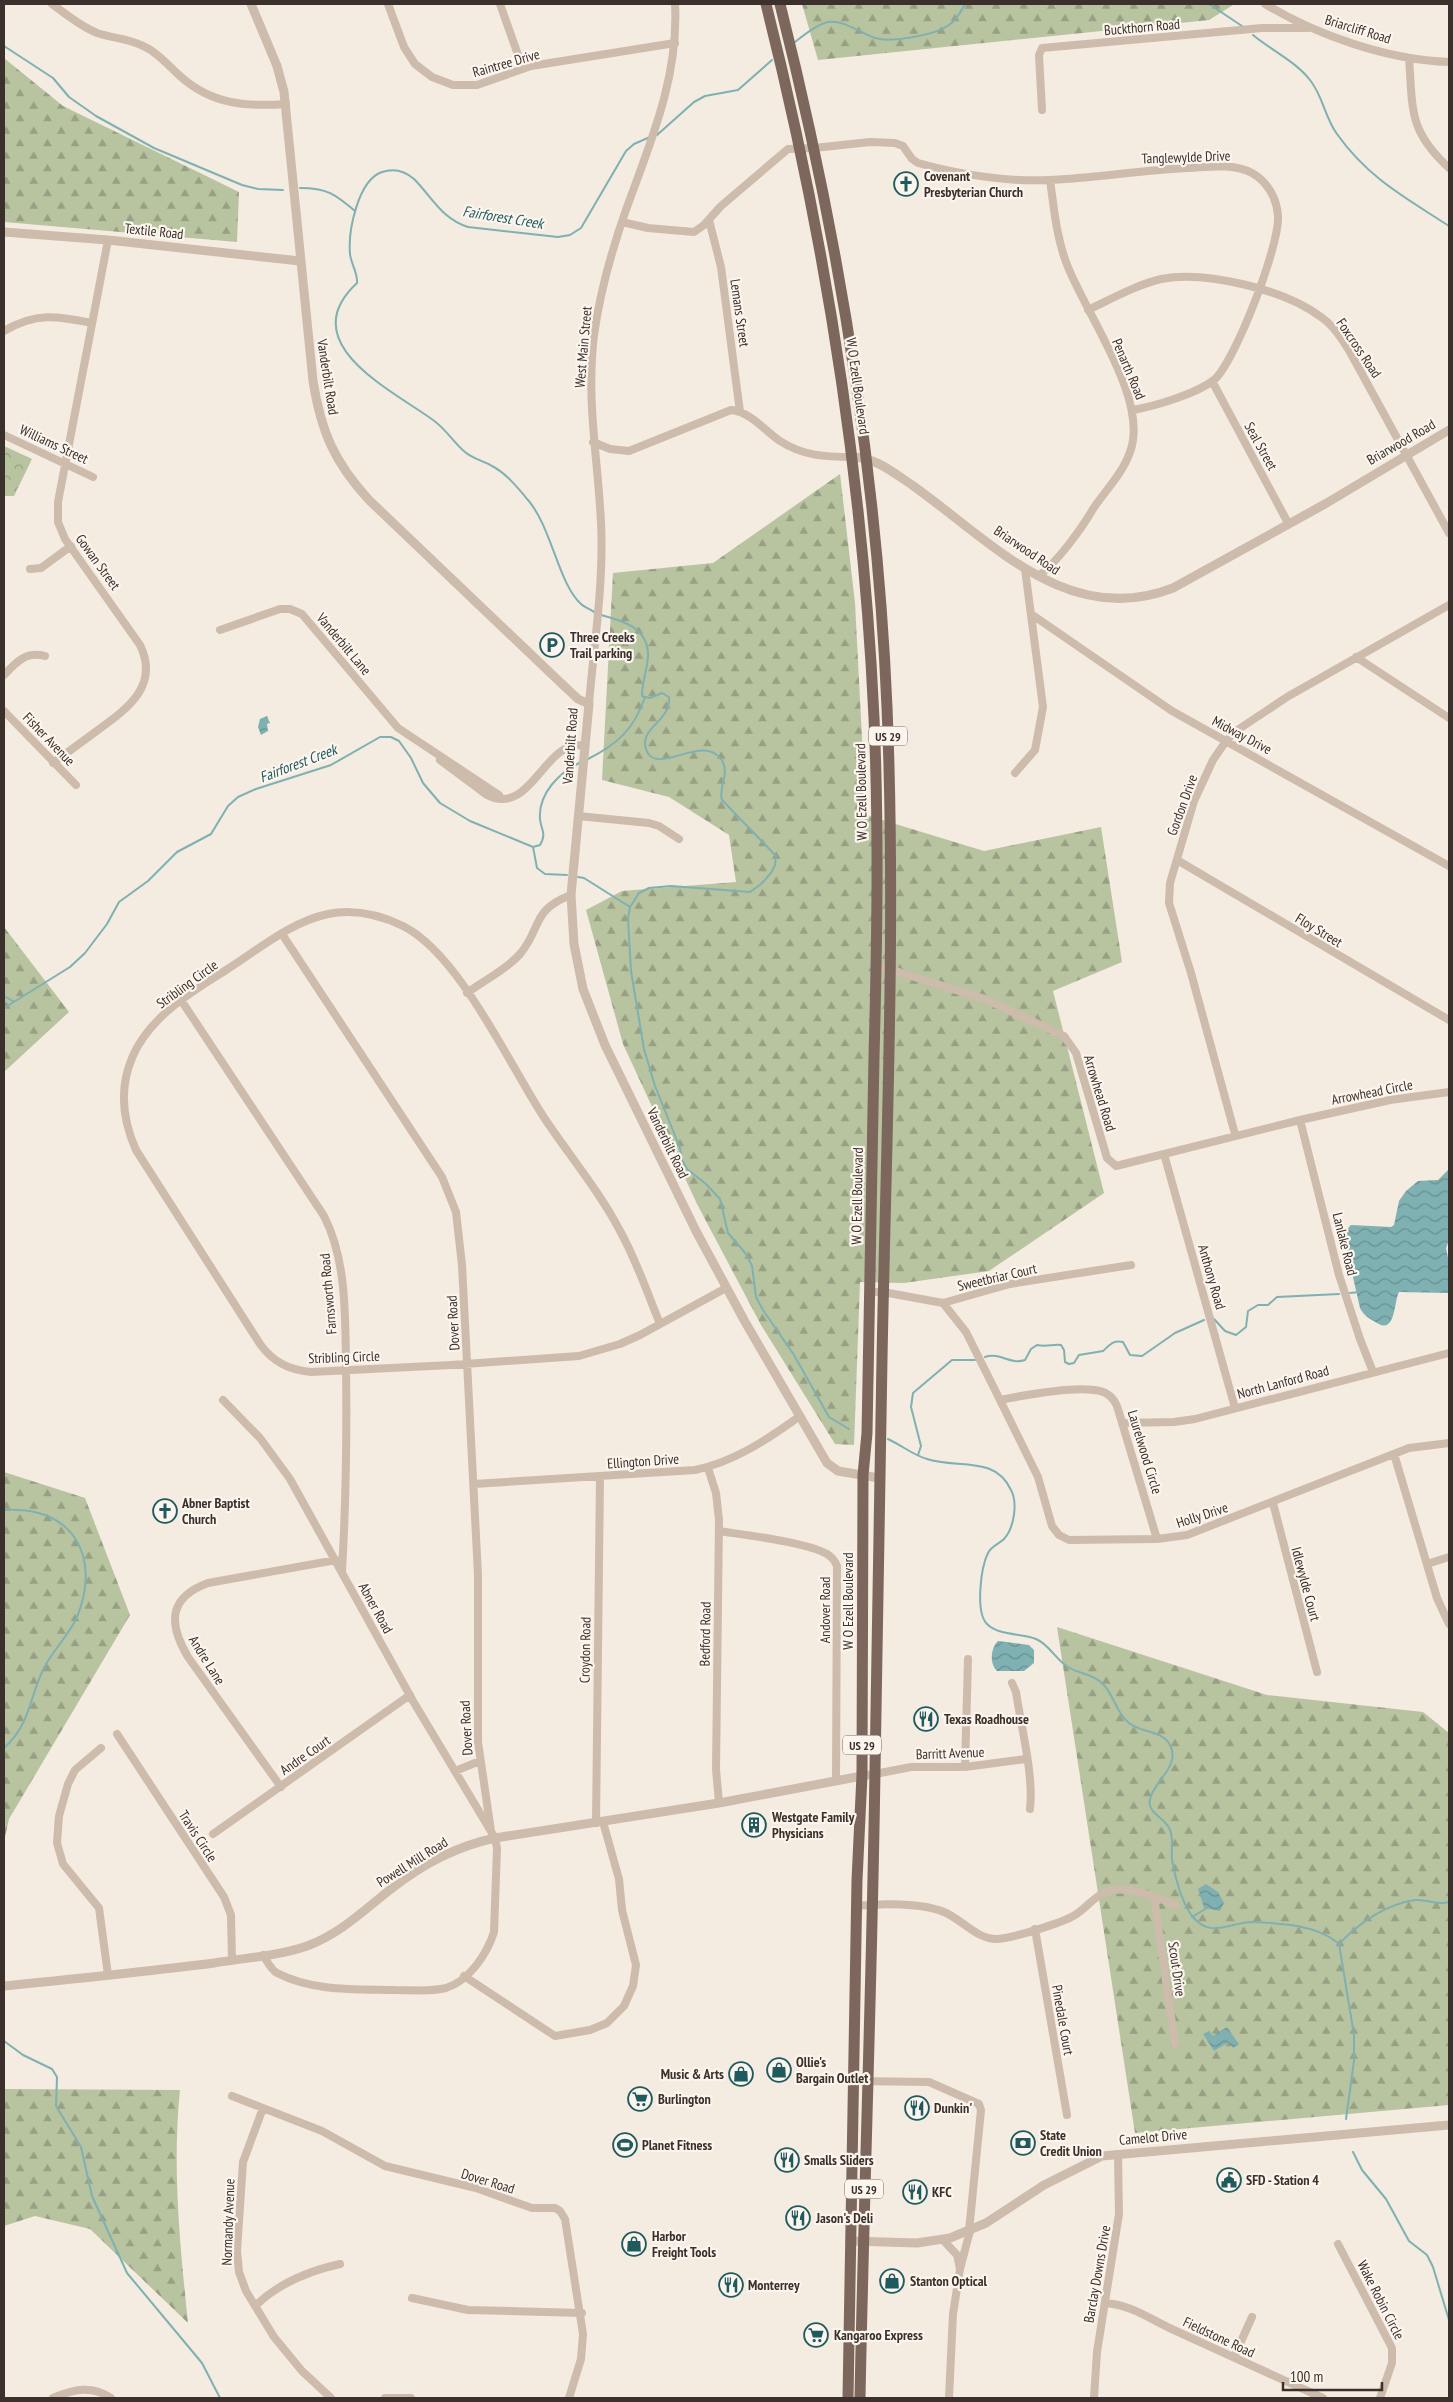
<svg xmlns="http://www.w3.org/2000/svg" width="1453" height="2402" viewBox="0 0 1453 2402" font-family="'PT Sans Narrow',sans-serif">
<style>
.forest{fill:url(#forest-firs)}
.park{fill:url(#park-crowns)}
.water{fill:url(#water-waves)}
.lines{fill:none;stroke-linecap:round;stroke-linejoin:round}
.stream{stroke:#7fb0b2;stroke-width:2}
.minor{stroke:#cdbbac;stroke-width:8}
.tertiary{stroke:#cdbbac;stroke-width:9}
.primary{stroke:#7d675c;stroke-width:11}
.labels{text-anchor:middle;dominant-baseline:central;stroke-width:4.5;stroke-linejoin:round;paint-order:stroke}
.shield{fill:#fbf5ee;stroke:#756b66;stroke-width:1}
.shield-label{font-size:12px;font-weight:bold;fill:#3b302b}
.street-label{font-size:14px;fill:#3b302b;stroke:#fbf5ee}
.poi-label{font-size:14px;font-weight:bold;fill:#3b302b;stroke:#fbf5ee;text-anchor:start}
.water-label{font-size:15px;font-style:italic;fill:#1f5a5e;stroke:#fbf5ee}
</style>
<defs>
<pattern id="forest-firs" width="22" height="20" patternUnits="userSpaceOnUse" patternTransform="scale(1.25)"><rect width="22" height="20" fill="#b8c4a0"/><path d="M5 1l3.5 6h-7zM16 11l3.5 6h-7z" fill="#97a083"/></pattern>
<pattern id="park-crowns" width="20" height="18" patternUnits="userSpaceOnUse" patternTransform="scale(1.25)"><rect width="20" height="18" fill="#b8c4a0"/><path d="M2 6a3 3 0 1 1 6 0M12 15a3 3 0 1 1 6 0" fill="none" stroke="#97a083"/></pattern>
<pattern id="water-waves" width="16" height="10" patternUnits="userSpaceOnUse" patternTransform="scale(1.25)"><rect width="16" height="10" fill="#7fb0b2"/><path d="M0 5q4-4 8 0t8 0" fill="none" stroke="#699091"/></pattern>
</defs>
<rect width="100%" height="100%" fill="#f4ebe1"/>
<path class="forest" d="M802,4h430l1,1 -24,15 -391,40z
M4,58l59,48 176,86 -2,50 -233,-20z
M840,474l15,129 11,212 118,36 117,-24 21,135 -69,29 51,202 -115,78 -85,12 -44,-1 -6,163 -19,-1 -74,-119 -64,-121 -74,-160 -37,-134 36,-19 114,-9 -7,-47 -60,-38 -67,-17 11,-207 100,-10z
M4,927l65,85 -65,60z
M4,1472l81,26 45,117 -121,204 -5,23z
M1057,1627l210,68 156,17 26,21v372l-314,28z
M4,2089l176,1c-8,77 0,156 8,233l-98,-94 -55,-13 -31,10z"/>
<path class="park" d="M4,446l28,13 -18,37h-10z"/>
<path class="water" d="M267,716l3,7 -3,1 1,7 -7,4 -3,-8 2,-8z
M1449,1169v71l-3,8 3,15v30l-50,-1c-5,8 -3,43 -22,31 -8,-5 -13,-7 -17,-15l-17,-75 8,-8 40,2 3,-2 5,-24 7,-10 12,-10 20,-1z
M998,1641l31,4 5,5v13l-10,8h-27c-8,-7 -6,-24 1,-30z
M1206,1884l12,8 6,11 -4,8 -16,-3 -6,-19z
M1227,2027l12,17 -6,4 -4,-6 -15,9 -11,-17 6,-3 4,5z"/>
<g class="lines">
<path class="stream" d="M1209,4l33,22
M1253,35c18,15 42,26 57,45 13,16 15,38 27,54 31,44 69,64 112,92
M795,42c9,-7 22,-18 33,-20 17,-2 32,11 47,16 16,5 60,-3 74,-13 8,-5 12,-14 16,-21
M4,46l49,32 16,19 27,19 58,32 88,37 16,4 25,1
M657,135l37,-33 11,-6 33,-6 34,-30
M300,188c27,0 35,6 55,23
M594,612c-4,-3 -10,-5 -13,-8 -23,-21 -29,-76 -53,-104 -10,-12 -22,-27 -36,-34 -8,-5 -19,-7 -27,-14 -11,-9 -19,-23 -32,-32 -41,-30 -141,-77 -76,-137 1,-10 -6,-19 -7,-29 -2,-23 8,-74 32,-82 12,-4 23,-1 32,7 18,18 28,40 54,48l90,10 12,-2 11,-7 45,-77 8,-7 16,-7
M645,697l5,1 12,-5 7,4c2,25 -30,30 -23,52 9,29 56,-16 75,10 10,14 -3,27 1,41l54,56 -1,9 -4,8 -10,11 -11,8 -79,-6 -22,2 -10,5 -9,14 -2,12 3,52 13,78 11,37 25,62 2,12 5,9 19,15 14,15 8,34 18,21 6,12 4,31 7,13 31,45 35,62 20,12
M588,759c30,-15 46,-30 57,-62l-3,-1c0,-14 5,-26 6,-39 1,-29 -24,-36 -47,-42
M533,847l4,21 8,6 22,1
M578,877l6,1 46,29
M4,996l9,5
M4,1008l66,-41 15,-14 22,-29 12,-22 29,-21 29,-29 34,-18 17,-28 10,-9 18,-8 75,-24 49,-28h11l8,4 12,17 12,25 17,20 30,18 63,26 7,-2c7,-12 1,-15 0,-26 -2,-26 20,-47 41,-57
M1350,1293l9,-1
M1214,1319l11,12 11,4 10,-8 2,-16 10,-6h10l9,-8 62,-3
M985,1357c15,-5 25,8 40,3l6,-11 6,-4c9,2 16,-1 24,0l3,5 1,12 4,2 5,-1 5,-8 24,-4c7,-6 9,-11 20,-9l7,13 12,1 33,-23 29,-13
M888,1439c13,6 25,16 39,20 30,10 68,-4 84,31 7,13 3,38 -7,49 -5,5 -13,7 -16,14 -7,14 -13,59 -1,71 12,12 34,9 49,15 13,5 20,21 32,28 11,7 26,7 35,17 11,11 13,29 26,39 12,10 33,7 41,22 11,21 -16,36 -20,54 -4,14 17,20 20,31 4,9 1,20 2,30 3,17 10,44 21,57 18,22 37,5 60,5 27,1 65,3 86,22l15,91v26l-8,58
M918,1455l3,-9 -10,-39 2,-14 39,-33h23
M4,1510c68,-5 98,46 73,107 -8,18 -24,33 -33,51 -15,29 -13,56 -40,80
M1192,1917l15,-9
M1339,1944c20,-21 47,-40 76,-44 13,-1 23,6 34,2
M4,2041l19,14 29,14 5,8 -1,29 25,41 11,49 35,77 75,90 18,35
M1353,2152l9,18 24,29 23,42 18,14 6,12 16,53"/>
<path class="minor" d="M52,4c15,11 28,22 45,29 14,5 30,5 44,12 15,6 27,20 39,31 31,28 65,31 106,28
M388,4l16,43 11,17 17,13 21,8h24l54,-19 144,-23
M500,4l23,65
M1265,4c51,31 123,56 184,58
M1409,58c4,52 -1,72 40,110
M1042,110l-3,-55 3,-7 220,-20h45
M709,220l12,47 19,145
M622,222l26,6 46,4 10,-7 17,-19 67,-57 26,-1 56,-6 25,1 8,3 9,13 6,4c44,12 86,19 131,17 47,-2 93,-10 140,-12 20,-1 44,-5 63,5 16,9 25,26 26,43 2,29 -43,146 -64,164 -18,14 -59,26 -81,30
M1088,310c23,-11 48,-25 73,-31 45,-9 124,11 160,38 13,9 21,22 29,35l99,181
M4,331c32,-19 53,-15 88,-8
M1212,381l76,142
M4,435l89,42
M593,442l17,7 19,2 102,-41c20,2 34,21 49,31 23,15 46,16 72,16
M30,569l11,-1 30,-22
M1038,576c18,-12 44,-48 55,-67 12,-18 30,-36 37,-57 20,-53 -46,-140 -64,-190 -10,-27 -12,-54 -16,-82
M1031,614l141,97 277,155
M220,630l60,-21h10l12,5 96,114 101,67 1,3
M1356,657l93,61
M4,675c12,-13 22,-24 41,-19
M589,704c5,-60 15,-121 12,-181 -3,-65 -15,-121 -7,-188 6,-43 18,-86 33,-128 24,-66 52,-131 48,-203
M4,711l72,74
M440,760l47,35c45,23 58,-59 98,-49
M53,763c15,-11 30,-22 45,-33 29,-21 62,-44 42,-85l-75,-106 -7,-17v-20l50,-262
M1015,773l20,-23 8,-43 -18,-138
M578,816l71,7 10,3 20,13
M1177,860l272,160
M282,934l160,243 14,35 6,53 16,310v167l13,89
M876,968l13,1 96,30 79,37 12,17 31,105 9,8 184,-46 90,-20 59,-8
M467,993c17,-13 39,-23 53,-39 22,-26 11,-44 51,-59
M181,1000l143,216c23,45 21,100 22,149 1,69 0,137 -4,206
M1300,1120l39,155 21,64 13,33
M1235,1134l-44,-161 -22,-70 1,-20 24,-82 19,-41 13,-19 10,-10 51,-34 162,-92
M1164,1154l71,254
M870,1292h13l60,11 67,-19 121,-19
M943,1303l23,29 34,68 38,77 14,49 7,9 10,5 88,-1 30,-4 222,-87 40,-5
M660,1324c-13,-32 -24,-65 -41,-95 -21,-40 -51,-75 -76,-113 -35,-54 -84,-162 -140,-190 -23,-11 -50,-17 -75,-12 -38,8 -70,36 -102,56 -23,15 -47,29 -66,48 -11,11 -22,25 -28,40 -13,31 -9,63 4,92l124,194c13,18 29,26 51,28l140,-7 128,-9 41,-12 20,-9 86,-47
M223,1400l37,38 30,41 123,222 82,137 2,10 -3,84c-7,22 -25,49 -48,56 -16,4 -34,2 -50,2 -40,-1 -82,2 -119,-17 -6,-3 -10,-12 -14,-18
M1000,1400c25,-5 77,-15 100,-9 9,2 14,8 17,15l40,133
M1122,1423l52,-1 21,-3 254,-66
M1394,1454l43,144 12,26
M708,1468l8,25 3,27 -3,249 3,34
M474,1484l221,-14c39,-8 73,-31 105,-54
M1273,1503l44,169
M719,1531c26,4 87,11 108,23 5,3 8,7 10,12l-1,214
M1427,1564l22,-7
M1012,1683l4,9c5,34 18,84 14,117
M117,1734l107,163 7,18 1,45
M101,1748l-26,22 -7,14 -9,32 -2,27 6,21 36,44 9,67
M965,1767l3,-108
M455,1771l25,-10
M875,1774l36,-7h54l61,-8
M281,1787l-93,-130c-19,-32 -21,-59 20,-74l128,-23
M596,1823l4,-346
M213,1834l197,-139
M1154,1897l21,147
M857,1906c23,-3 66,-3 87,6 19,8 33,28 54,27 15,-1 64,-16 77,-24 13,-8 21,-22 38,-25 20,-3 44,8 63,15
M1035,1929l32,186
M464,1976l91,60 35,-6 17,-7 17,-17 9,-20 3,-21 -14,-55 -3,-31 -16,-57
M853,2081l76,1 50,22 2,6 -12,121
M232,2096l90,35 63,35 91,22 56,20h23l5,3 5,8 18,115 -2,25 -12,39
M263,2108l-20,54 -6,89 2,21 7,19 28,46 28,34 29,27
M943,2240l14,15 3,14
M1338,2244l54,104v15l-12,35
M412,2298l56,12 114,3
M1105,2303c28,2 46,17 71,28 49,22 98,45 147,67
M255,2306c24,-23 53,-35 85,-42
M1234,2357l18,-40
M53,2398c21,-9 39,-13 58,0
M385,2398h26
M949,2398l4,-84 7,-45 10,-38
M1094,2398l3,-46 22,-138 -1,-60"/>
<path class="tertiary" d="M251,4l26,62 7,26 29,289c8,50 21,81 56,119l193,184 16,15 11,5 -18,191 3,49 9,45 22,56 91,186 48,89 83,143 11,8 41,7
M4,232l104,8 192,21
M852,457c23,0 42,16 60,28 79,56 156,144 261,103l152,-84 124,-74
M4,1986c70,-7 140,-14 210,-23 30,-5 64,-7 93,-17 33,-12 57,-36 84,-57 30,-24 67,-43 104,-51l224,-35 148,-28
M850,2241l67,2 33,-5 36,-15 58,-38 58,-29 347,-31"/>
<path class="primary" d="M766,4c59,234 97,472 108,714 5,113 3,226 0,339 -2,126 -5,251 -7,376l-4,42 -1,300 -5,105 -9,518
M780,4c58,230 97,466 107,703 9,217 -1,435 -5,652 -3,137 -5,274 -7,411 -3,210 -11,419 -15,628"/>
</g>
<defs>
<g id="church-ring" transform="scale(1.25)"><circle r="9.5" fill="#fbf5ee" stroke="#1f5a5e" stroke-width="1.5"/><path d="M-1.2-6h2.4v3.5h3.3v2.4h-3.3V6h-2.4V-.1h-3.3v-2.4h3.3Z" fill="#1f5a5e"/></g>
<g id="parking-ring" transform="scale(1.25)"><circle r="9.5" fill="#fbf5ee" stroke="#1f5a5e" stroke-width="1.5"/><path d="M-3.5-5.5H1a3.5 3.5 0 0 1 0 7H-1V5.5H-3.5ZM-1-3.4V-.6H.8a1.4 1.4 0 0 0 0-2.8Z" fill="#1f5a5e"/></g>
<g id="restaurant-ring" transform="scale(1.25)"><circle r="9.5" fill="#fbf5ee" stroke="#1f5a5e" stroke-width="1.5"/><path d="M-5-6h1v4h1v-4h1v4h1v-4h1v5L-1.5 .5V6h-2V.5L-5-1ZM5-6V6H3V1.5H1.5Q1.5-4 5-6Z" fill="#1f5a5e"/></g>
<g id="building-ring" transform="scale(1.25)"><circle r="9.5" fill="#fbf5ee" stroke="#1f5a5e" stroke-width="1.5"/><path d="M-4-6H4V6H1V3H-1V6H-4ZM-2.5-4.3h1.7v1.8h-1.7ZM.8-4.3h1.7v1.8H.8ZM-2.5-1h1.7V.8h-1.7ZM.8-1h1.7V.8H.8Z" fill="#1f5a5e"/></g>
<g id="shop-ring" transform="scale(1.25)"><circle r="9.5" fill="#fbf5ee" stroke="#1f5a5e" stroke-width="1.5"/><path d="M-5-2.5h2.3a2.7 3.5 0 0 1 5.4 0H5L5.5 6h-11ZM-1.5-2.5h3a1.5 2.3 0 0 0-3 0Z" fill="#1f5a5e"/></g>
<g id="supermarket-ring" transform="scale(1.25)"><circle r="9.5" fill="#fbf5ee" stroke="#1f5a5e" stroke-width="1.5"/><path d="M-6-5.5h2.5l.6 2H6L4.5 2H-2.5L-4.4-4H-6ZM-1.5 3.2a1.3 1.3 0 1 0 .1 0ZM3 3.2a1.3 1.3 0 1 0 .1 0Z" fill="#1f5a5e"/></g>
<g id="bank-ring" transform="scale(1.25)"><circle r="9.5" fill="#fbf5ee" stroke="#1f5a5e" stroke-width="1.5"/><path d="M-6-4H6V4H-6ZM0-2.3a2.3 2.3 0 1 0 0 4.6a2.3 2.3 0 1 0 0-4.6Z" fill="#1f5a5e"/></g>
<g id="stadium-ring" transform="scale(1.25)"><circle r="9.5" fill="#fbf5ee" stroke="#1f5a5e" stroke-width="1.5"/><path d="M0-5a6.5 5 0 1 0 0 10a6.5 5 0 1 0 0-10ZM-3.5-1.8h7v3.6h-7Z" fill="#1f5a5e"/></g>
<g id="civic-ring" transform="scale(1.25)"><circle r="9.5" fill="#fbf5ee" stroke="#1f5a5e" stroke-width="1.5"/><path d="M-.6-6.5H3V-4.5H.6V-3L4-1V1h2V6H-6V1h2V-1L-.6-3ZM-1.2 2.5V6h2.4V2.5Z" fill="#1f5a5e"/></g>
</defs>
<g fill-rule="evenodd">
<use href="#church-ring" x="906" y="184"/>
<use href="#parking-ring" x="552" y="645"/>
<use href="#church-ring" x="165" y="1511"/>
<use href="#restaurant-ring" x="926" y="1719"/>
<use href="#building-ring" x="754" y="1825"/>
<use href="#shop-ring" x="779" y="2070"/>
<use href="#shop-ring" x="741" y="2074"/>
<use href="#supermarket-ring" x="640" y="2099"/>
<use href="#restaurant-ring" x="917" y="2108"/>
<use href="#bank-ring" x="1023" y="2143"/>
<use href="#stadium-ring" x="625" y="2145"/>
<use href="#restaurant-ring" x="787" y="2160"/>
<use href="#civic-ring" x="1229" y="2180"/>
<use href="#restaurant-ring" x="915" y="2192"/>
<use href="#restaurant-ring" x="798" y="2218"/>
<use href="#shop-ring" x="634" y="2244"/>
<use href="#shop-ring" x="892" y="2281"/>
<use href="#restaurant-ring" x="731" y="2285"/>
<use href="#supermarket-ring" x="816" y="2335"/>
</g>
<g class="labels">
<g class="shield">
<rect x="869" y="726.5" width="38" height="19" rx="4"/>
<rect x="843" y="1735.5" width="38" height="19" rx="4"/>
<rect x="845" y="2179.5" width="38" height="19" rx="4"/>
</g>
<g class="shield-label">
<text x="888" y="736">US 29</text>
<text x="862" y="1745">US 29</text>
<text x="864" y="2189">US 29</text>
</g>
<g class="street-label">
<text transform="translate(1142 27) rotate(-5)">Buckthorn Road</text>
<text transform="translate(1358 29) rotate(17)">Briarcliff Road</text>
<text transform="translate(506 63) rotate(-16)">Raintree Drive</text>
<text transform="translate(1186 157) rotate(-2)">Tanglewylde Drive</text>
<text transform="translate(154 231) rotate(6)">Textile Road</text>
<text transform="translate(740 313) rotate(82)">Lemans Street</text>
<text transform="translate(583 347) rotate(-85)">West Main Street</text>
<text transform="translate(1359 348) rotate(56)">Foxcross Road</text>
<text transform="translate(1129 369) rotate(67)">Penarth Road</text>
<text transform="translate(328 377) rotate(81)">Vanderbilt Road</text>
<text transform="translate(858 386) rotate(82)">W O Ezell Boulevard</text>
<text transform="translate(1401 442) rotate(-30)">Briarwood Road</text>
<text transform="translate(54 444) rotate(25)">Williams Street</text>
<text transform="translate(1261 446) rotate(61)">Seal Street</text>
<text transform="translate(1027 550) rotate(34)">Briarwood Road</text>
<text transform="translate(98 562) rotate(54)">Gowan Street</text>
<text transform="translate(344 644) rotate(50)">Vanderbilt Lane</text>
<text transform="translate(1242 735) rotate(28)">Midway Drive</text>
<text transform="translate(49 739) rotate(46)">Fisher Avenue</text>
<text transform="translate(570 746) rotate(-86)">Vanderbilt Road</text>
<text transform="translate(861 792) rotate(-91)">W O Ezell Boulevard</text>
<text transform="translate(1182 805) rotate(-70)">Gordon Drive</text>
<text transform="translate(1319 930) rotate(31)">Floy Street</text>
<text transform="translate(187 984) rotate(-36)">Stribling Circle</text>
<text transform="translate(1372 1092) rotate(-11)">Arrowhead Circle</text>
<text transform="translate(1100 1093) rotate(73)">Arrowhead Road</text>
<text transform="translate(668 1143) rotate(64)">Vanderbilt Road</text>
<text transform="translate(857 1196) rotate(-89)">W O Ezell Boulevard</text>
<text transform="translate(1345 1244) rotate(76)">Lanlake Road</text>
<text transform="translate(997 1277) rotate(-13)">Sweetbriar Court</text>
<text transform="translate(1212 1277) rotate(74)">Anthony Road</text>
<text transform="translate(328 1294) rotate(-95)">Farnsworth Road</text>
<text transform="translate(453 1323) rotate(-93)">Dover Road</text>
<text transform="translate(344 1357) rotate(-2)">Stribling Circle</text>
<text transform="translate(1283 1382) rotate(-15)">North Lanford Road</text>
<text transform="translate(1145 1452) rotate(73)">Laurelwood Circle</text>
<text transform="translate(643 1461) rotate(-4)">Ellington Drive</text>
<text transform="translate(1202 1515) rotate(-18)">Holly Drive</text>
<text transform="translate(1306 1584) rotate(75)">Idlewylde Court</text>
<text transform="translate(848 1601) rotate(-90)">W O Ezell Boulevard</text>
<text transform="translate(376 1608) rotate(61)">Abner Road</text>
<text transform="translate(825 1610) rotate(-90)">Andover Road</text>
<text transform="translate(705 1634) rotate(-89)">Bedford Road</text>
<text transform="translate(585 1650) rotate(-89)">Croydon Road</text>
<text transform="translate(207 1660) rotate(58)">Andre Lane</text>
<text transform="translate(466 1728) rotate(-93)">Dover Road</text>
<text transform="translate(950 1753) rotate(-2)">Barritt Avenue</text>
<text transform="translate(305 1755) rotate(-35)">Andre Court</text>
<text transform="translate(198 1836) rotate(57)">Travis Circle</text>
<text transform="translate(412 1862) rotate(-32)">Powell Mill Road</text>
<text transform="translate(1177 1969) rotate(82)">Scout Drive</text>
<text transform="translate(1063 2020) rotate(80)">Pinedale Court</text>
<text transform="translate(1153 2137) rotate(-5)">Camelot Drive</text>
<text transform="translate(488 2181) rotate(17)">Dover Road</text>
<text transform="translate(228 2222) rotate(-88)">Normandy Avenue</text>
<text transform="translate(1097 2274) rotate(-80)">Barclay Downs Drive</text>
<text transform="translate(1381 2300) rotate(63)">Wake Robin Circle</text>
<text transform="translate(1219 2337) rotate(25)">Fieldstone Road</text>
</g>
<g class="poi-label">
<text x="924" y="176">Covenant<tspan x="924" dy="16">Presbyterian Church</tspan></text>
<text x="570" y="637">Three Creeks<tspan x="570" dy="16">Trail parking</tspan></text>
<text x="182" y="1503">Abner Baptist<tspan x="182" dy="16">Church</tspan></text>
<text x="944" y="1719">Texas Roadhouse</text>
<text x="772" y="1817">Westgate Family<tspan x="772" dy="16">Physicians</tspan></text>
<text x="796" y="2062">Ollie's<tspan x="796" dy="16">Bargain Outlet</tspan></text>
<text x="724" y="2074" text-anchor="end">Music &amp; Arts</text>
<text x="658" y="2099">Burlington</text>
<text x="934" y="2108">Dunkin'</text>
<text x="1040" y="2135">State<tspan x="1040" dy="16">Credit Union</tspan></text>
<text x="642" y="2145">Planet Fitness</text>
<text x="804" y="2160">Smalls Sliders</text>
<text x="1246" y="2180">SFD - Station 4</text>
<text x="932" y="2192">KFC</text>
<text x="816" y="2218">Jason's Deli</text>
<text x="652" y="2236">Harbor<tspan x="652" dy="16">Freight Tools</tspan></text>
<text x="910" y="2281">Stanton Optical</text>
<text x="748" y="2285">Monterrey</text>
<text x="834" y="2335">Kangaroo Express</text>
</g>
<g class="water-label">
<text transform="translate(503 217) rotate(9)">Fairforest Creek</text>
<text transform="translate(298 763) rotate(-21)">Fairforest Creek</text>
</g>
</g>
<rect width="1453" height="2402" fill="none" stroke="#3b302b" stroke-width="10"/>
<path d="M1283 2382v8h99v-8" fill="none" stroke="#3b302b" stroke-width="2.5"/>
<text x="1290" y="2382" font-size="15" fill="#3b302b" stroke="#fbf5ee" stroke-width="4" paint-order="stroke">100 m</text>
</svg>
